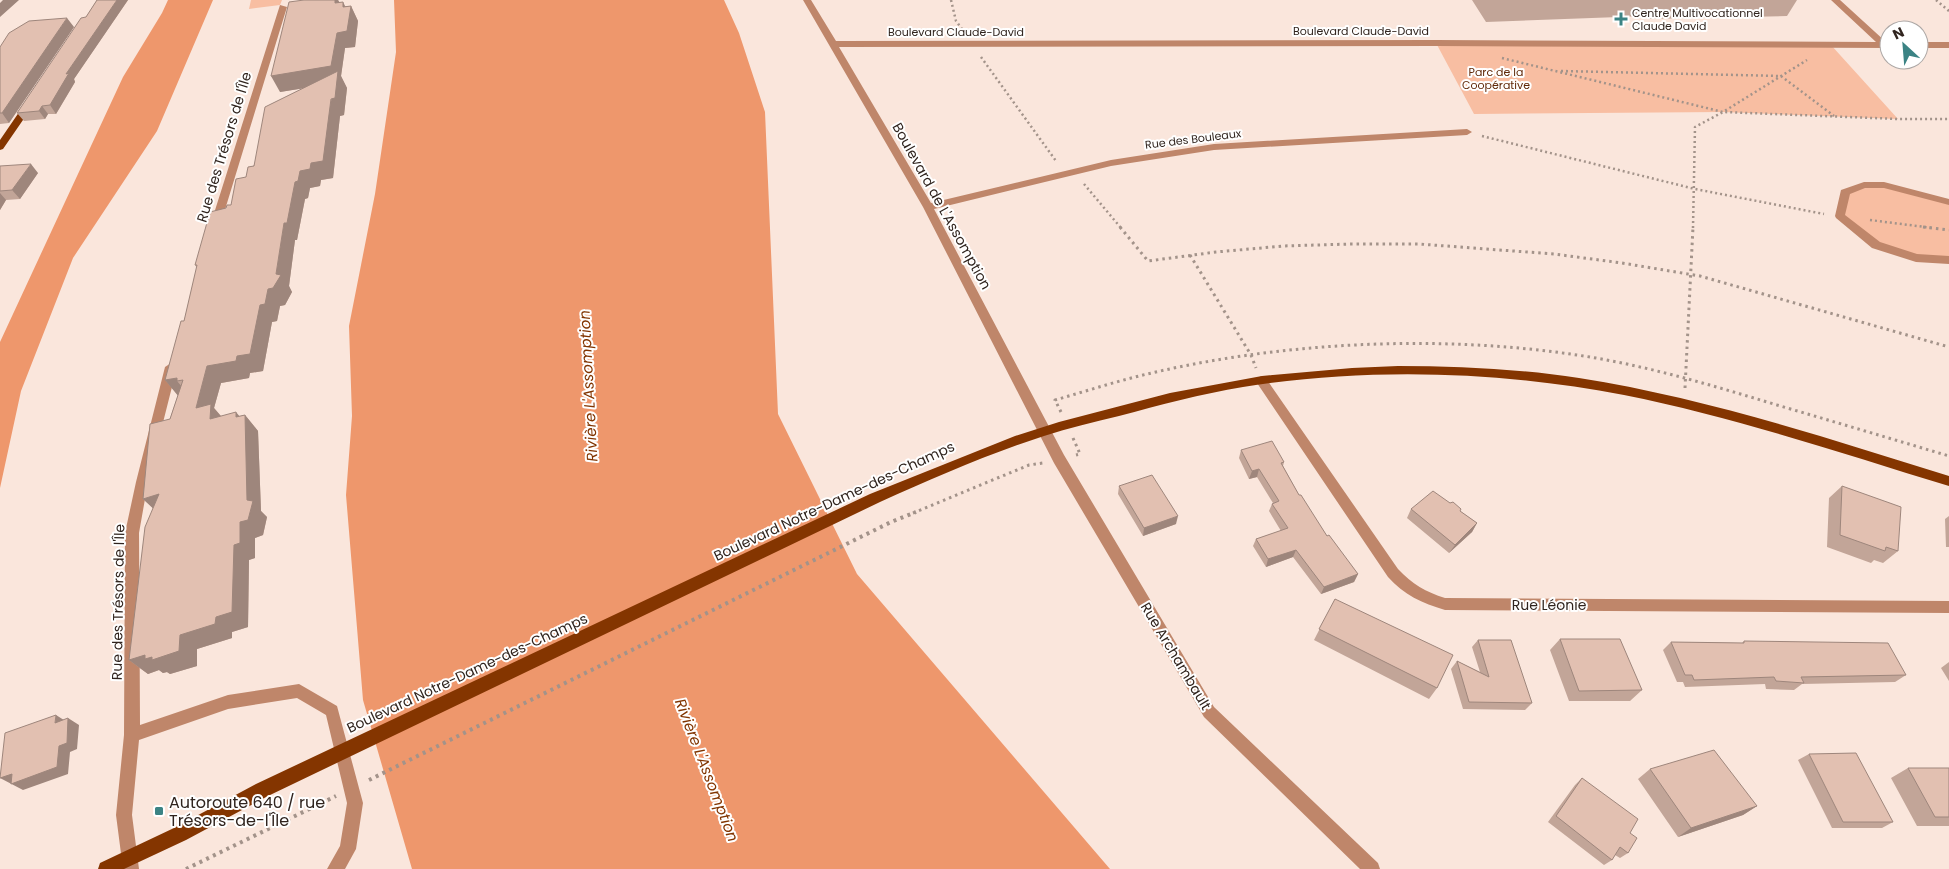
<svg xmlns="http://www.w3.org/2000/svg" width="1949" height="869" viewBox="0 0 1949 869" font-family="Poppins,sans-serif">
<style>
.green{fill:#f8bea2}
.water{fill:#ee976c}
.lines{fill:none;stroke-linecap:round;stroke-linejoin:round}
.path-far2{stroke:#a3938a;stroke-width:2.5;stroke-dasharray:2 3;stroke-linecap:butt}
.path-far1{stroke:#a3938a;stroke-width:3;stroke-dasharray:2.5 4;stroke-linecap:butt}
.path{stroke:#a3938a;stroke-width:4;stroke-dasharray:3 4.5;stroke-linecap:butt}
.minor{fill:#bf866a;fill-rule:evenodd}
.major{fill:#843500;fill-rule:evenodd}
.wall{fill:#c2a598}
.shaded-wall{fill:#9e867c}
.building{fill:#e2c0b1;stroke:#9e867c}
.poi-dot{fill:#3b8384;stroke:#fff;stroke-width:2}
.labels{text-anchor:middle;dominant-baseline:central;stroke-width:4;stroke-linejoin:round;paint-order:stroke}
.far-poi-label{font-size:11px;fill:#30241e;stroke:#fff;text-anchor:start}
.far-street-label{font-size:11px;fill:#30241e;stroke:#fff}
.far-park-label{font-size:11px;fill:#612a0a;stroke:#fff}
.street-label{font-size:14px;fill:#30241e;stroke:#fff}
.water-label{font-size:15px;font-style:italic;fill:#813400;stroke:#fff}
.near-poi-label{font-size:16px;fill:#30241e;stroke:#fff;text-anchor:start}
</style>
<rect width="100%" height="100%" fill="#fae6dc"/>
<path class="green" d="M251,0h31l-2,5 -31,4z
M1436,43l395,2 67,74 -175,-7 -249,2z
M1864,185h20l65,17v58l-33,-2 -40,-13 -36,-29 5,-24z"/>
<path class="water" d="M168,0h45l-56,131 -84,127 -52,133 -21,97v-146l123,-265 39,-64z
M394,0h330l15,33 26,79 13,302 79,160 253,295h-698l-49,-169 -17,-205 6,-79 -3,-90 26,-132 21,-142z"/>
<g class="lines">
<path class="path-far2" d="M951,0l5,21 6,8
M1936,0l13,11
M981,57l75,104
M1502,58l221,54 84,-52
M1561,71l220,5 53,40
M1482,136l213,53 129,25
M1084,184l37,44
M1870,220l63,8
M1693,228l2,-101 28,-15 175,7h51"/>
<path class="path-far1" d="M1120,227l28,34 68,-9 67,-6 68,-2h68l135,10 68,9 78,13 249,71
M1923,227l26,3
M1190,255l61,100 5,13
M1685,388l8,-161
M1061,412l-6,-12c28,-8 56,-17 84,-24 138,-34 297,-42 438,-21 68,10 134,30 200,50 58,17 115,34 172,51
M1073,438l7,16 -4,1
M913,513l116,-48 14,-2"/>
<path class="path" d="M369,780l522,-258 25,-10
M186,869l150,-73"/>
<path class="minor" d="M803,0h8l25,41 600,-1 440,2 -45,-42h9l46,42h3v6l-453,-2 -597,1 92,156 180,-43 103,-16 253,-15 5,3 -5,3 -253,15 -103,16 -177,43 130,246 150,252 164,156 2,6h-20l-156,-152 -150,-254 -131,-256z
M280,5l7,2 -67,219 -5,3 -4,-1 -1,-2z
M1919,42h30v6h-30z
M1864,182h20l65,17v6l-65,-17h-19l-15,6 -5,21 35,27 37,12 32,2v8l-33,-2 -44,-14 -36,-30 -1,-2 6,-26z
M171,363l6,4 -29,115 -9,51 1,192 88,-30 71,-11 38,22 26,97 -7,46 -11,20h-18l13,-23 7,-43 -21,-88 -29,-17 -69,11 -89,31 -7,75 7,54h-16l-7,-54 8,-80 1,-202 11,-51 29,-115z
M1261,376l4,1 133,192c14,15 28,23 47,29l504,3v12l-504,-3c-23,-7 -41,-15 -57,-33l-131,-194 -2,-3z"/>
<path class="major" d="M29,101l5,3 -31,45 -3,1v-10l26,-38z
M1398,366c60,0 121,3 181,12 127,20 248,60 370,98v10c-108,-33 -215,-69 -325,-91 -124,-24 -256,-28 -381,-8 -42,7 -83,18 -124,29 -25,6 -50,12 -75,20 -56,18 -110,42 -164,66l-612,294 -82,44 -62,29h-26l2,-6 74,-35 82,-44 614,-290 145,-58 44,-14 111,-29 92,-17 90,-8z"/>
</g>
<path class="wall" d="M97,0h31l-54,79 1,3 -19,32h-8l-3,5 -21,2 -7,-8 69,-96z
M304,0h34l2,3 3,-1 2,4h6l7,15 -3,26 -10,1 -4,28 6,12 -3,27 -4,1 -7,62 -12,2 -1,6 -10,2 -2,10 -3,1 -8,41h-2l-6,46 3,6 -7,13 -5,1 -3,15 -5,1 -9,49 -13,2 -1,5 -28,5 -7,25 7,8h19l5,-1 13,16 3,80 6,6 -4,18 -8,3v20l-6,2 -1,67 -16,5v6l-35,11v17l-27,8 -3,-2 -4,1 -4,-3 -11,4 -19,-14 24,-152 -10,-9 35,-104 -13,-15 19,-59 13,-53 -2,-3 31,-57 5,-3 15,-28 58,-89 -24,4z
M1472,0h325l-10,16 -138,3 -3,-3 -160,6z
M74,27l-65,96 -9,1v-77z
M0,166l38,7 -18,26 -14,1 -6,10z
M1241,450l43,12 -1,4 16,29 28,41 31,38 -4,8 -33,12 -28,-37 -27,10 -13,-21 3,-7 25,-8 -12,-20 3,-7 1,-1 -16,-26 -8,2 -10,-21z
M1119,486l57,38 -33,12 -25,-42z
M1842,486l56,65 -15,12 -9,-3 -3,3 -44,-16 2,-49z
M1411,509l49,2 17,12 -5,9 -23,21 -42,-35z
M1949,516v31h-3l-1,-28z
M1335,599l102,89 -8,11 -115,-59z
M1560,639l82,51 -12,11h-61l-19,-51z
M1478,640l54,63 -7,7 -62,-1 -12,-40 6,-8 23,11 -8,-25z
M1744,641l162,34 -11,7 -93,2 -8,6 -28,-1 -1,-5 -80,3 -2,-5h-6l-14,-32 8,-8 71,1z
M1949,662v19l-8,-13z
M1809,754l84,68 -11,6h-50l-34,-68z
M1908,768h41v58h-32l-26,-48z
M1650,769l107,37 -14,9 -65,22 -40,-58z
M1582,778l48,55 -2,20 -8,5 -5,-3 -3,5 -8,5 -56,-43 27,-37z"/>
<path class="shaded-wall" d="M3,0h16l-19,17v-14z
M117,0h11l-54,79 1,3 -19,32 -6,-9 16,-31z
M335,0h3l6,11 -9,-8z
M343,2l6,13 2,-9 7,15 -3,26 -10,1 -4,28 6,12 -3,27 -4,1 -7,62 -12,2 -1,6 -10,2 -2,10 -3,1 -8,41h-2l-6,46 3,6 -7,13 -5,1 -3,15 -5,1 -9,49 -13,2 -1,5 -28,5 -7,25 11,13 -1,14 -28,-27 11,-42 30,-10 23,-51 16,-31 8,-51 11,-41 5,-11 11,-8 26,-80 -57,9 -9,-16 66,-43z
M67,18l7,9 -65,96 -7,-10z
M42,106l6,8 -3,5 -6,-8z
M31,164l7,9 -18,26 -8,-9z
M0,193l6,7 -6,10z
M177,378v3l12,14 -10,2 -14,-17z
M236,412l9,11v-8l13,16 3,80 6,6 -4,18 -8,3v20l-6,2 -1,67 -16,5v6l-35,11v17l-27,8 -3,-2 -4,1 -4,-3 -11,4 -19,-14 87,-43 24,-95 7,-22 -11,-83z
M1259,469l-2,8 -8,2 3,-8z
M159,494v20l-16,-15z
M1178,516l-2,8 -33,12 1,-8z
M1477,523l-5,9 -23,21 6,-8z
M1296,550l-3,7 -27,10 2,-8z
M1358,574l-4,8 -33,12 3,-7z
M56,715l11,7 -12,1z
M68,718l11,7 -2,24 -7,3 -2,22 -45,16 -23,-12 59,-32z
M1757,806l-14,9 -65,22 13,-9z"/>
<path class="building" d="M97,0h20l-51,74 3,-1 -19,32 -8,1 -3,5 -22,2 64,-95 5,-1z
M304,0h31v3l8,-1v5l8,-1 -4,25 -10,2 -6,33 -60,10 18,-74z
M67,18l-65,95h-2v-66l9,-14 20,-12z
M338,71l-3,27 -4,1 -8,62 -12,2 -1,6 -10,2 -2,10 -3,1 -8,41h-3l-8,51 5,1 -8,13 -5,1 -3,15 -5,1 -10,49 -13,2 -1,5 -29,5 -11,42 15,-4 -1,15 26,-7v5l9,-2 2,85 6,1 -5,19 -8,2v21l-6,2 -2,67 -16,5 -1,7 -35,11 -1,16 -27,9v-3l-7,2v-4l-16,5 16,-133 14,-33 -16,5 7,-75 20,-5 13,-39 -6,1v-3l-12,2 16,-59h3l13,-56h-2l15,-53 16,-4 1,-3h4l5,-26 10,-2 2,-10 6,-1 11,-59z
M31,164l-19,26 -12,1v-25z
M1272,441l12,21 -3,1 18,32h2l26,41 2,-1 29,39 -34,13 -28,-37 -28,9 -12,-20 32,-11 -16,-24 7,-3 -20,-32 -7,2 -11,-21z
M1152,475l26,41 -34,12 -25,-42z
M1842,486l59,21 -3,44 -12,-4 -1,4 -45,-16z
M1433,491l17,12 3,-1 8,7 -1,2 17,12 -22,22 -44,-36z
M1335,599l118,56 -16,33 -118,-59z
M1560,639h60l22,51 -63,1z
M1478,640h33l21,63 -63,-1 -12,-41 32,16z
M1744,641l144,2 18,32 -105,2 3,6 -28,-2 -2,-4 -80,3 -2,-5h-7l-14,-33 73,1z
M56,715l-1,8 13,-5 -1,25 -8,3 -2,21 -46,17 1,-10 -12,4 5,-45z
M1714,750l43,56 -66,22 -41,-59z
M1856,753l37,69h-50l-34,-68z
M1908,768h41v49h-14z
M1582,778l56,41 -8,14 7,5 -9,15 -8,-6 -8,13 -56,-44z"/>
<g class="poi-dot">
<path d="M1618.5 11.5h5v5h5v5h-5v5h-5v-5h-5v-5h5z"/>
<rect x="154" y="806" width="10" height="10" rx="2.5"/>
</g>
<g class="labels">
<g class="far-poi-label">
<text x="1632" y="13">Centre Multivocationnel<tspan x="1632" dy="13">Claude David</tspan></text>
</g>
<g class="far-street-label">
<text x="1361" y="31">Boulevard Claude-David</text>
<text x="956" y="32">Boulevard Claude-David</text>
<text transform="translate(1193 139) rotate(-7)">Rue des Bouleaux</text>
</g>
<g class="far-park-label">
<text x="1496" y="72">Parc de la<tspan x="1496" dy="13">Coopérative</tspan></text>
</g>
<g class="street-label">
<text transform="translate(224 147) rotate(-73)">Rue des Trésors de l'Île</text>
<text transform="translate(942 206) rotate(61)">Boulevard de L'Assomption</text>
<text transform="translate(834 501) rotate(-25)">Boulevard Notre-Dame-des-Champs</text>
<text transform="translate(118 602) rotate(-89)">Rue des Trésors de l'Île</text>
<text x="1549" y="605">Rue Léonie</text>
<text transform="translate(1176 656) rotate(59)">Rue Archambault</text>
<text transform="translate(467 673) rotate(-25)">Boulevard Notre-Dame-des-Champs</text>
</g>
<g class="water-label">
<text transform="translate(588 386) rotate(-93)">Rivière L'Assomption</text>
<text transform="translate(707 770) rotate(69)">Rivière L'Assomption</text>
</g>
<g class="near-poi-label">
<text x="169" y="802">Autoroute 640 / rue<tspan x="169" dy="18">Trésors-de-l'Île</tspan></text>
</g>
</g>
<g transform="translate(1904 45) rotate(334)"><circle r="24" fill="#ffffff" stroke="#aca7a5"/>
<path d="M0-4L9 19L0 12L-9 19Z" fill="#3b8384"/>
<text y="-8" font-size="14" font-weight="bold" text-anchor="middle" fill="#30241e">N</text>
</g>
</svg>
